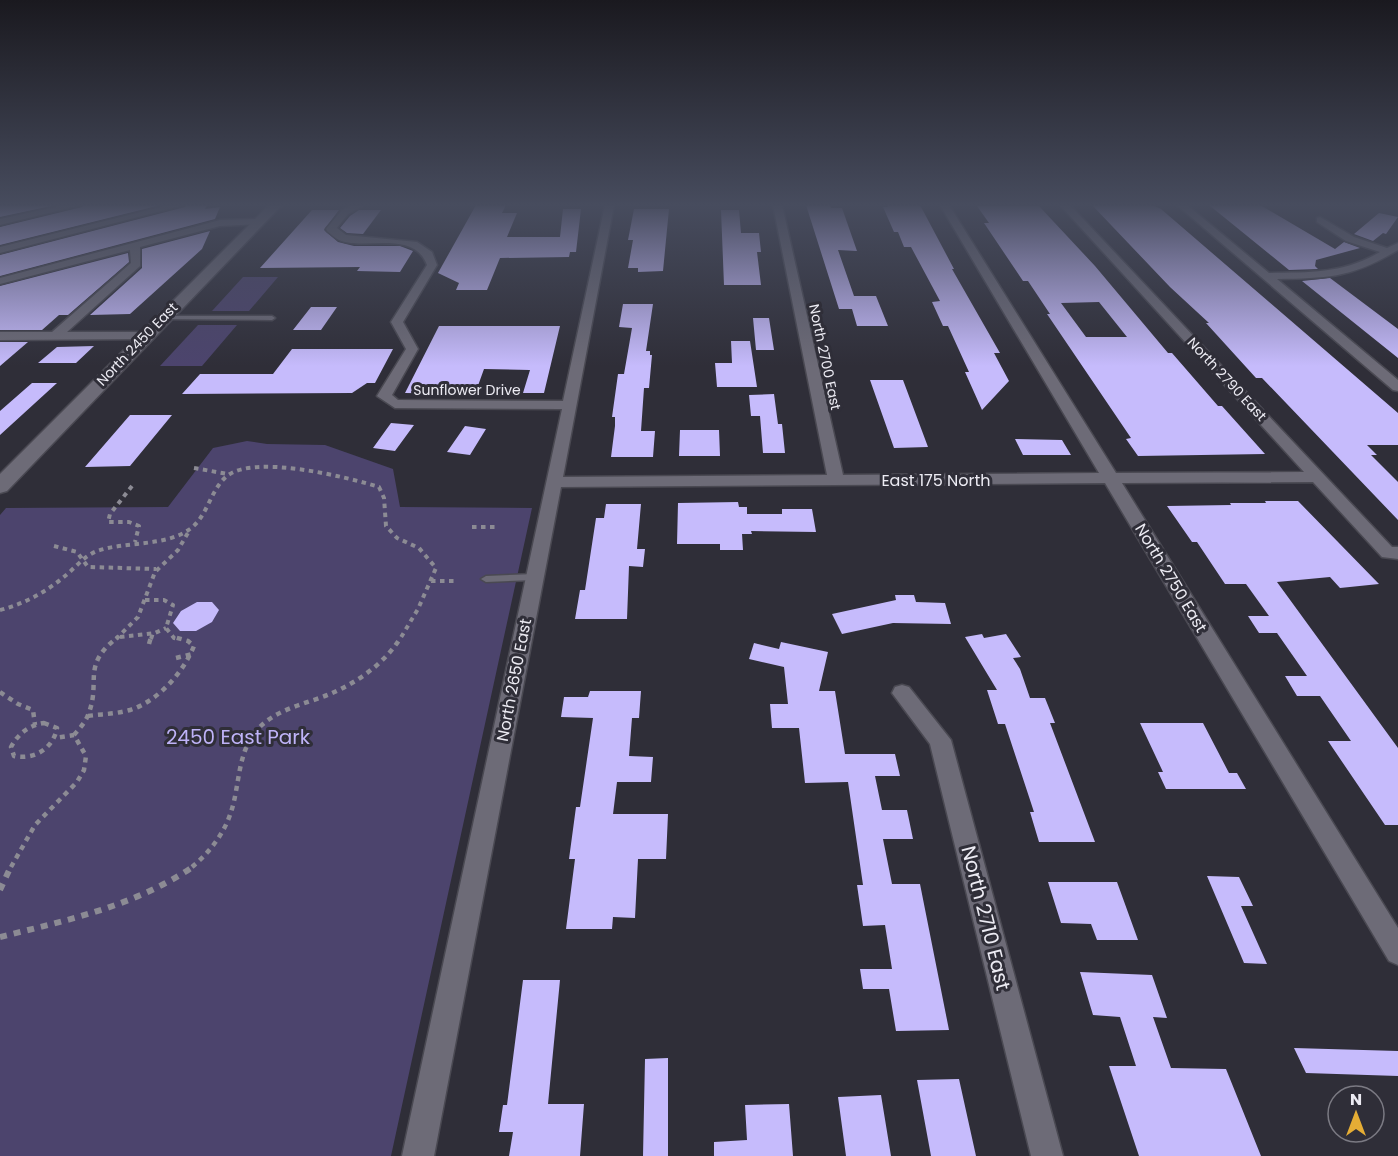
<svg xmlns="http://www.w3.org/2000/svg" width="1398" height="1156" viewBox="0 0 1398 1156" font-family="Poppins,sans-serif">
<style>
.green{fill:#4c446d}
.building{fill:#c6bbfc;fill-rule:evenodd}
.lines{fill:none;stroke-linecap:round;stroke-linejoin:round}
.lane-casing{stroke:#4a4952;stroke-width:3}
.street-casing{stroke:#4a4952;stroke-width:3}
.secondary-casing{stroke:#4a4952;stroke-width:3}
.path-far2{stroke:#8c8b94;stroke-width:4;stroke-dasharray:4.5 4.5;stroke-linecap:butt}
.path-far1{stroke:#8c8b94;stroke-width:4.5;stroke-dasharray:5 5;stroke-linecap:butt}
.path{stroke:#8c8b94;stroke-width:6;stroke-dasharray:7 7;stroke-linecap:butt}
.lane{fill:#6d6b77;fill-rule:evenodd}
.street{fill:#6d6b77;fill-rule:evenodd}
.secondary{fill:#6d6b77;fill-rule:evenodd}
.labels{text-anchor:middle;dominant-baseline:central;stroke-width:6;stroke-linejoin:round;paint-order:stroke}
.far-street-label{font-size:14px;fill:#ecebf3;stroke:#2f2e38}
.street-label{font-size:16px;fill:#ecebf3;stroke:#2f2e38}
.near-park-label{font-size:20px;fill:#bfb3f8;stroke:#2f2e38}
.near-street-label{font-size:20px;fill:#ecebf3;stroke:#2f2e38}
</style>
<rect width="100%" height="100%" fill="#2f2e38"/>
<path class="green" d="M243,277h35l-29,34h-37z
M198,325h39l-35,41h-42z
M247,441l20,3 58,1 68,24 7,38 132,1 -141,648h-391v-641l6,-7 162,-1 45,-59z"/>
<path class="building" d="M0,205h56l-56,12z
M83,205h78l-161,40v-18l82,-20z
M186,205h21l-2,4 15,-2 -5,12 -215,57v-21l185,-48z
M476,205h30l-4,8h15l-10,24h53l3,-28h18l-5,43h-6l-1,5 -69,1 -13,32h-31l3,-7 -21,-10z
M806,205h24l1,3h11l15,43 -19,-1 16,46h22l12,30h-31l-5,-17h-13z
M887,205h33l34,64h-2l48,84h-6l15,28 -27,29 -17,-38h4l-21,-46h-5l-11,-24 8,-1 -29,-54h-7l-6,-15h-4l-11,-25h5z
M1092,205h60l9,4 237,204v32h-31l10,10h-6l27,27v38l-136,-142h-6l-50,-55h3l-39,-36z
M1209,205h51l75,44 9,-7 16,6 -44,12 -1,6 3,3 -29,1z
M977,206h62l56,60 73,87h4l46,53h4l43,48 -127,2 -12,-17 5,-1 -84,-124h3l-22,-33h-5l-39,-58h5zM1099,302l28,35h-41l-25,-34z
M634,209h35l-6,62 -25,1v-4h-10l5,-28h-5z
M312,210h27l-15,20 14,12 16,4h46l13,5 -13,21 -43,-1 3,-4 -100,1z
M359,210h22l-18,24 -16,-1 -7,-5 10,-12z
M721,210h18l2,23h18l2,19h-4l4,33h-37z
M1379,213l19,4 -12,17 -3,-1 -10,8 -19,-7z
M210,231l-8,18 -72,65 -40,1 52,-47v-19z
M128,253l1,9 -61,53h-9l-17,15h-42v-44z
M1330,278l68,51v29l-96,-77z
M623,304h30l-7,47h4v4h2l-3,33h-5l-3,43h14l-2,26h-42l4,-31v-9h-3l6,-43h6l8,-46 -13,-1z
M311,307h26l-16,23h-28z
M753,318h16l5,32h-18z
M439,326h121l-16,67h-21l7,-23 -46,-1 -9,25 -70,-1z
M731,341h19l7,46h-40l-2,-24h17z
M0,342h28l-28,24z
M94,346l-18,17h-38l19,-16z
M292,349h101l-18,34h-8l-15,10 -170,1 18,-20h73z
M870,380h33l25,67 -34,1z
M32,383h25l-57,52v-24z
M774,394l4,30h4l3,29h-22l-3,-37h-9l-2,-21z
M130,415h42l-42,51 -45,1z
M391,423l23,2 -19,26 -22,-3z
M465,426l21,3 -16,26 -23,-3z
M680,430h39l1,26h-41z
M1015,439l47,1 9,15h-48z
M1265,501h33l81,83 -39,4 -10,-11 -53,5 121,166v77h-13l-57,-84h23l-31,-45h-23l-12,-20h22l-30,-43h-18l-11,-17h21l-23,-32h-21l-28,-42h-5l-25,-36 64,-1 -1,-2h36z
M738,502l1,5h8v7h35v-5h30l4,23 -65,-1 1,3h-10l1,16h-23v-6h-43l1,-41z
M606,504h35l-4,45h8l-2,18 -14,-1 -2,53h-52l5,-29h5l11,-72h8z
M895,595h19l2,7 29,1 6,21 -58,-1 -51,11 -10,-20 64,-14z
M197,602h15l7,8 -7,12 -16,9h-16l-7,-8 8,-12z
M982,634l2,4 22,-4 15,23 -8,1 7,11 10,29h15l10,25h-5l45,119h-56l-9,-30h4l-29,-88h-7l-11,-34h10l-32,-53z
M781,642l47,10 -9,39h16l10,63h50l5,22h-25l7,34h25l6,29h-30l9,45h28l29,146 -53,1 -7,-42h-26l-3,-20h32l-7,-44 -22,1 -6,-41h6l-15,-103 -43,1 -6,-55h-27l-2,-24h18l-4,-37 -35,-8 5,-16 25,6z
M590,691h51l-2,27h-7l-3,38 24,1 -2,25h-34l-4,32h55l-2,45h-28l-3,59 -22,-1 -1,12h-46l9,-70h-6l7,-52h4l13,-89 -32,-1 3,-20h24z
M1140,723h63l26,50h8l9,16h-80l-8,-17h5z
M1207,876l32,1 14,29h-12l26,58 -23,-1z
M1048,882h69l21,58h-41l-6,-16 -30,-1z
M1080,972l72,3 15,43 -14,-1 18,51 55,1 35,87h-122l-30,-90h27l-16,-49 -27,-2z
M523,980h37l-12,124h36l-4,52h-71l4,-24h-14l4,-27h4z
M1294,1048l104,3v25l-92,-3z
M668,1058v98h-25l2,-97z
M959,1079l17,77h-45l-14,-76z
M881,1095l10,61h-45l-8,-59z
M789,1104l4,52h-79v-14l33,-2 -2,-35z"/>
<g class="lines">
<g class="lane-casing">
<path id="lane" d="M163,316h109l3,2 -3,2 -111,-1 -1,-1z
M535,574l4,3 -4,3 -49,2 -5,-3 5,-3z"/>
</g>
<g class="street-casing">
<path id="street" d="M65,205h16l-81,20v-6z
M169,205h15l-184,48v-6z
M352,205h12l-16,9 -11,14 9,7 71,7 15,10 5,13 -34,57 15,27 -26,46 6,5 165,1 42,-196h9l-51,272 264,-2 -54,-270h9l61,270 256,-2 -159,-268h9l167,268 188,-1 -244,-267h10l322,342h6v12l-16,-2 -69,-75 -191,1 276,445v37l-9,-4 -284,-478 -544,4 -127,669h-32l160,-747 -167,-1 -18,-12 29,-47 -15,-27 36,-57c-13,-36 -64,-14 -88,-25 -4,-2 -8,-6 -12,-9l-1,-2 16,-19z
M1177,205h10l82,68c42,-1 73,1 111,-21l-34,-11 -29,-19v-4l3,-1 34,20 33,11 11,-5v7c-47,28 -69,28 -121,29l121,101v11l-5,-1z
M258,219l5,3 -2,2 -41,2 -80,21v19l-73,66h78l4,1 2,3 -2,3 -149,1v-8h52l79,-69 -1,-13 -130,34v-6l220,-58z
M902,685l7,2 42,53 112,416h-32l-101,-412 -38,-51 3,-6z"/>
</g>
<g class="secondary-casing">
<path id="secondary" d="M269,205h13l-275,286 -7,2v-19z"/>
</g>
<path class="path-far2" d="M194,468l34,6
M132,486l-22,28 -2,8h21l10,4 -4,16
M472,527h27
M54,546l23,6 11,15 68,2
M431,581h26
M145,600h19l9,5 -7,23 8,10 4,1
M0,610c24,-6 46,-18 65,-34 10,-8 19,-20 32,-25 29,-10 68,-4 93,-22 18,-13 20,-39 37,-53 27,-22 120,1 152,11l5,11 2,28 11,12 22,10 17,20 -18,41 -18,30
M120,637l35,-4 11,-5
M116,639l22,-22 17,-45 23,-22 11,-19
M151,639l2,-6"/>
<path class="path-far1" d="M149,644l2,-7
M176,658l16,-4
M0,692l18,12 15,6 2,15
M88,716c14,-2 28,-2 42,-6 28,-9 53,-37 64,-64l-6,-5 -14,-4
M44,723l13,5c-4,21 -23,32 -43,28l-3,-9c7,-13 18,-22 33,-24z
M74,735c5,-6 11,-12 14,-20 14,-34 -8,-49 30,-78
M11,867l24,-42 42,-43 7,-12 2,-14 -12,-21 -19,3
M192,867c17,-14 32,-33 39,-55 9,-27 6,-59 26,-82 18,-21 49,-26 73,-36 28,-12 55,-31 71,-57"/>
<path class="path" d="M0,890l11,-24
M0,937c68,-17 135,-31 194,-71"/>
<use href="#lane" class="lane"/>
<use href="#street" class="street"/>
<use href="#secondary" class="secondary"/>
</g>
<linearGradient id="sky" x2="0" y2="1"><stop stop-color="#1a191f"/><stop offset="0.56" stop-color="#474c5e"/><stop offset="1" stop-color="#474c5e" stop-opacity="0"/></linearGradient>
<rect width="1398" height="366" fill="url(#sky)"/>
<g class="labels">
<g class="far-street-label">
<text transform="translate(137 344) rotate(-46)">North 2450 East</text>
<text transform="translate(825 357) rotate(78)">North 2700 East</text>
<text transform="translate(1227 379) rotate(47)">North 2790 East</text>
<text x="467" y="390">Sunflower Drive</text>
</g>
<g class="street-label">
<text x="936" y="480">East 175 North</text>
<text transform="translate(1171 578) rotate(59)">North 2750 East</text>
<text transform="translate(514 680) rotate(-79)">North 2650 East</text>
</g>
<g class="near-park-label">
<text x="238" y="737">2450 East Park</text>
</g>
<g class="near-street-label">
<text transform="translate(986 918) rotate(76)">North 2710 East</text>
</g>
</g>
<g transform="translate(1356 1114)"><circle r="28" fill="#2f2e38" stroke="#7b7a83" stroke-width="1.5"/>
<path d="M0-4.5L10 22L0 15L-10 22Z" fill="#e5ad35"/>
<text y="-9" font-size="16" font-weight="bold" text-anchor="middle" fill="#ecebf3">N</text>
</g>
</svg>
